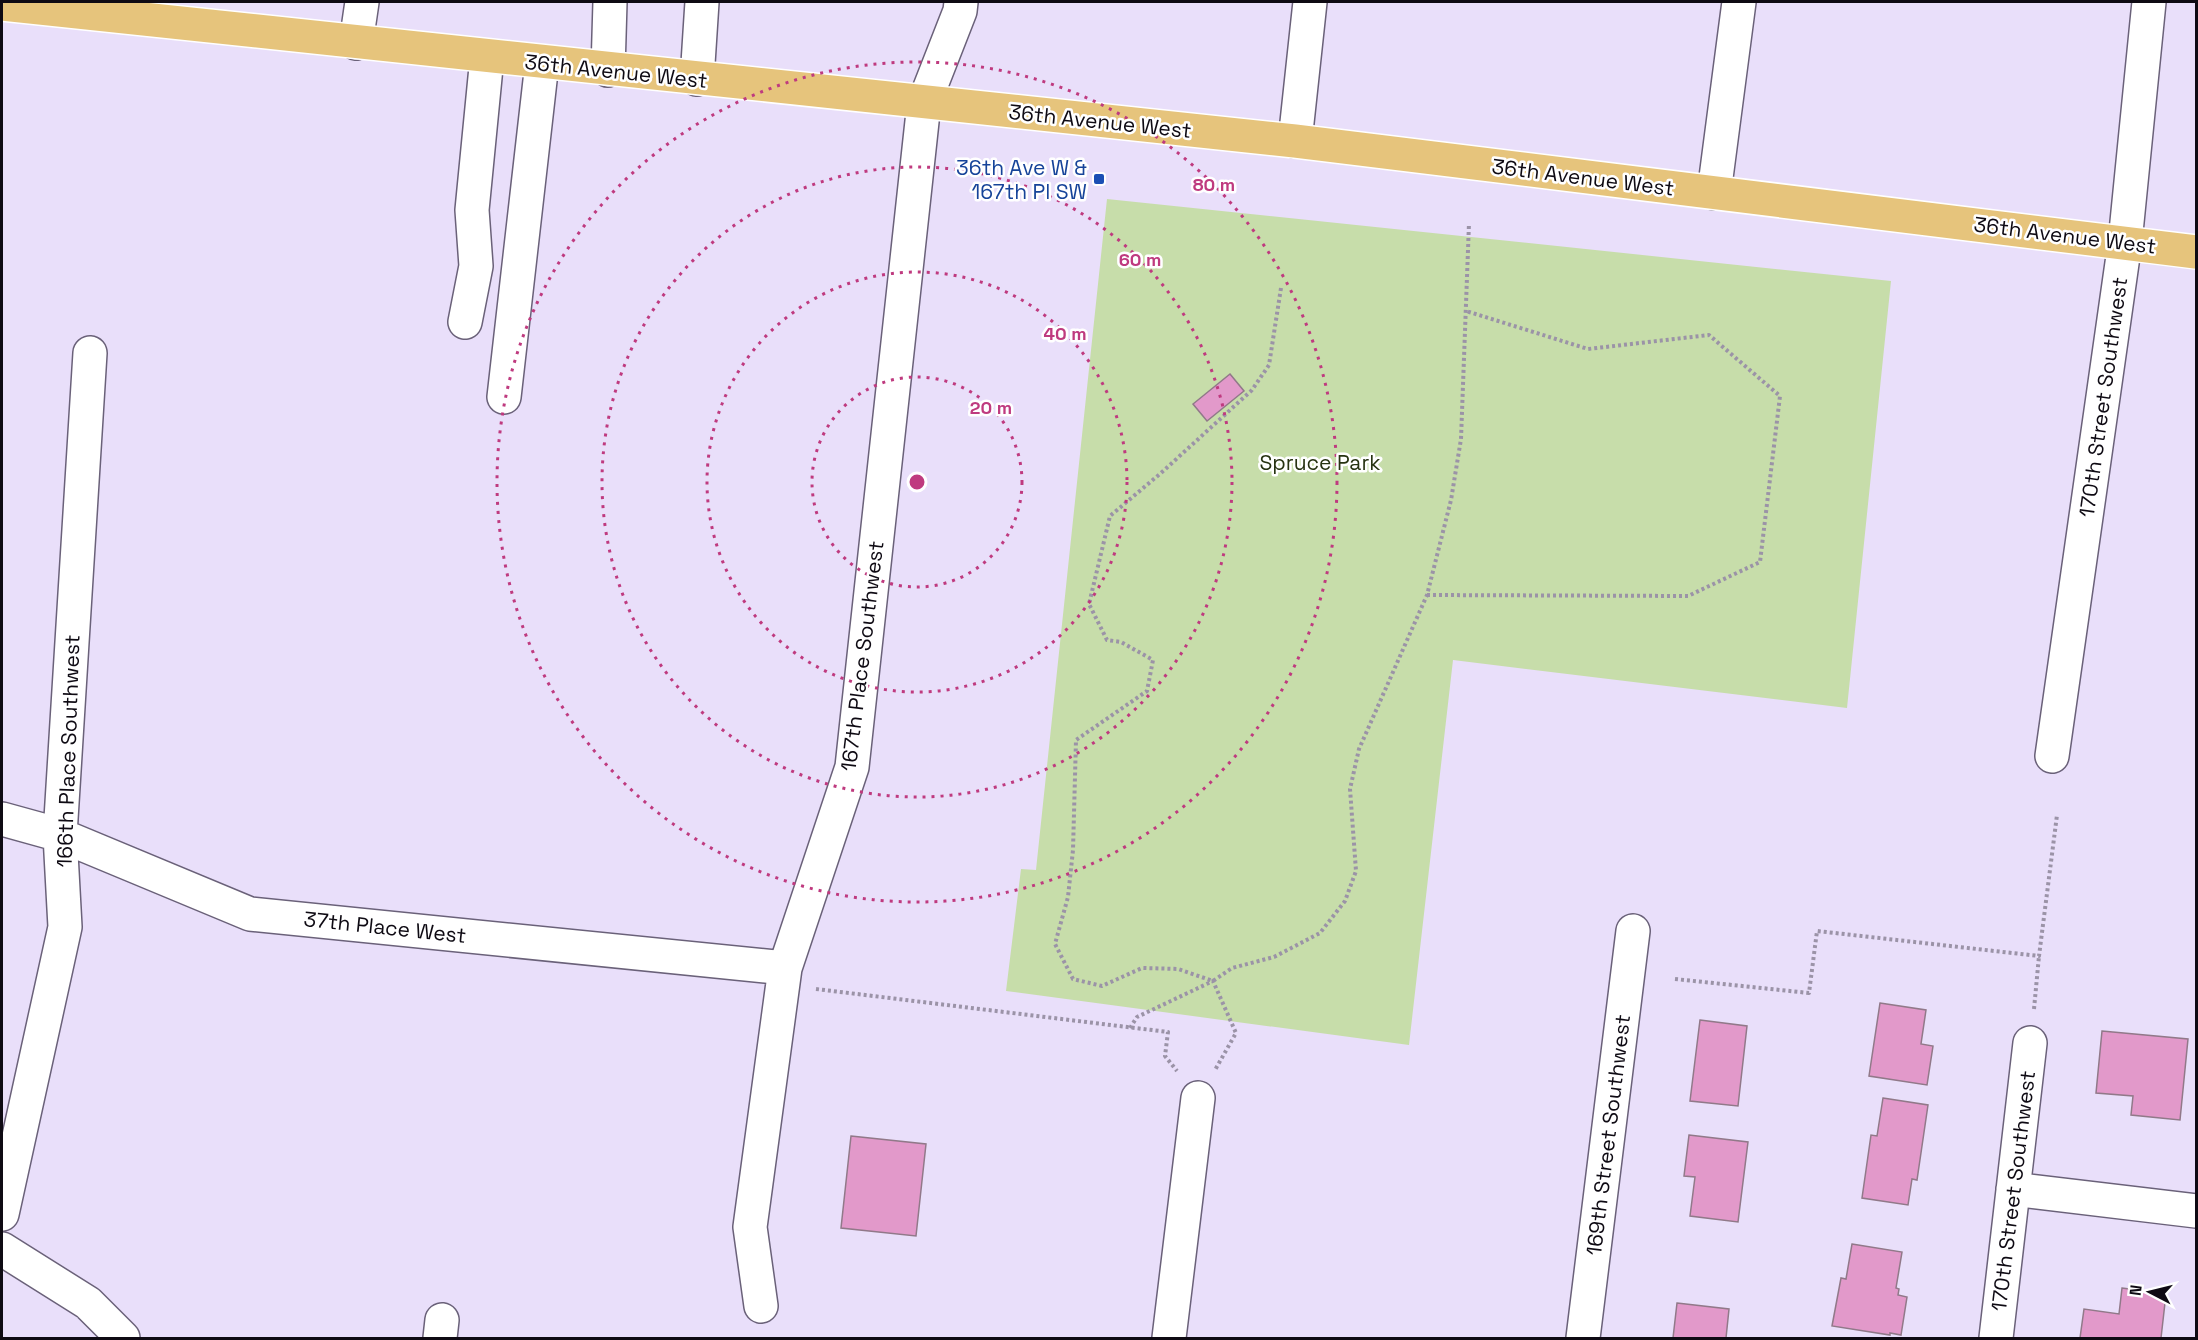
<svg xmlns="http://www.w3.org/2000/svg" width="2198" height="1340" viewBox="0 0 2198 1340" font-family="'Space Grotesk',sans-serif">
<style>
.green{fill:#c7ddaa}
.building{fill:#e299ca;stroke:#917989;stroke-width:1.5}
.lines{fill:none;stroke-linecap:round;stroke-linejoin:round}
.minor-casing{stroke:#6a6179;stroke-width:36}
.major-casing{stroke:#fff;stroke-width:36}
.path{stroke:#9b93a7;stroke-width:4;stroke-dasharray:3 3;stroke-linecap:butt}
.minor{stroke:#fff;stroke-width:33}
.major{stroke:#e6c47c;stroke-width:33}
.ring{fill:none;stroke:#bf3a7f;stroke-width:3;stroke-dasharray:3 6}
.transit-dot{fill:#1a4fb4;stroke:#fff;stroke-width:2}
.labels{text-anchor:middle;dominant-baseline:central;stroke-width:5;stroke-linejoin:round;paint-order:stroke}
.street-label{font-size:21px;fill:#0e0a13;stroke:#fff}
.transit-label{font-size:21px;fill:#164399;stroke:#fff;text-anchor:end}
.park-label{font-size:21px;fill:#273312;stroke:#fff}
.centre{fill:#bf3a7f;stroke:#fff;stroke-width:3}
.ring-label{font-size:18px;text-anchor:middle;font-weight:bold;fill:#bf3a7f;stroke:#fff;stroke-width:5;stroke-linejoin:round;paint-order:stroke}
</style>
<rect width="100%" height="100%" fill="#e9dffa"/>
<path class="green" d="M1107,199l784,82 -44,427 -394,-48 -44,385 -403,-54 15,-122 15,1z"/>
<path class="building" d="M1230,374l14,17 -37,30 -14,-17z
M1880,1003l46,7 -5,34 12,2 -6,39 -58,-9z
M1700,1020l47,6 -9,80 -48,-5z
M2102,1031l86,8 -8,81 -49,-5 2,-19 -37,-3z
M1883,1098l45,7 -11,75 -5,-1 -4,26 -46,-7 9,-63 6,1z
M1689,1135l59,7 -10,80 -48,-6 5,-39 -11,-1z
M851,1136l75,8 -10,92 -75,-8z
M1852,1244l50,8 -6,36 3,1 -1,6 9,2 -6,38 -11,-2v2l-58,-9 9,-48 5,1z
M2122,1288l44,6 -5,44h-81l4,-29 35,5z
M1677,1303l52,6 -3,29h-53z"/>
<g class="lines">
<g class="minor-casing">
<path id="minor" d="M356,43l6,-41
M608,70l2,-68
M697,79l5,-77
M1295,141l15,-139
M1714,193l25,-191
M465,322l11,-56 -4,-56 15,-153
M504,397l38,-334
M2052,756l73,-514 24,-240
M2,819l58,16 190,79 535,54
M2013,1189l183,22
M2,1214l63,-287 -5,-92 30,-482
M2,1249l86,54 35,35
M761,1306l-11,-79 35,-259 67,-201 72,-664 36,-92 1,-9
M440,1338l2,-18
M1169,1338l29,-240
M1583,1338l50,-407
M1996,1338l34,-295"/>
</g>
<g class="major-casing">
<path id="major" d="M2,4l1293,137 901,111"/>
</g>
<path class="path" d="M1281,288l-12,77 -17,25 -91,83 -51,43 -21,88 18,36 14,2 32,18 -6,31 -71,49 -3,110 -5,47 -13,47 18,35 29,7 40,-18 36,1 35,12 19,-13 42,-11 46,-24 25,-32 11,-30 -6,-82 9,-40 68,-154 24,-95 10,-61 8,-216
M1427,595l261,1 72,-34 20,-166 -71,-61 -121,14 -122,-38
M1675,979l134,14 8,-62 222,25 18,-141
M816,989l352,43 -3,24 12,15
M2034,1009l5,-53
M1130,1028l7,-11 76,-36 23,52 -21,37"/>
<use href="#minor" class="minor"/>
<use href="#major" class="major"/>
</g>
<g class="ring">
<circle cx="917" cy="482" r="105"/>
<circle cx="917" cy="482" r="210"/>
<circle cx="917" cy="482" r="315"/>
<circle cx="917" cy="482" r="420"/>
</g>
<rect class="transit-dot" x="1093" y="173" width="12" height="12" rx="3"/>
<g class="labels">
<g class="street-label">
<text transform="translate(616 71) rotate(6)">36th Avenue West</text>
<text transform="translate(1100 121) rotate(6)">36th Avenue West</text>
<text transform="translate(1583 177) rotate(7)">36th Avenue West</text>
<text transform="translate(2065 235) rotate(7)">36th Avenue West</text>
<text transform="translate(2103 397) rotate(-82)">170th Street Southwest</text>
<text transform="translate(862 656) rotate(-83)">167th Place Southwest</text>
<text transform="translate(68 751) rotate(-88)">166th Place Southwest</text>
<text transform="translate(385 927) rotate(6)">37th Place West</text>
<text transform="translate(1608 1135) rotate(-83)">169th Street Southwest</text>
<text transform="translate(2013 1191) rotate(-83)">170th Street Southwest</text>
</g>
<g class="transit-label">
<text x="1087" y="167">36th Ave W &amp;<tspan x="1087" dy="24">167th Pl SW</tspan></text>
</g>
<g class="park-label">
<text x="1320" y="462">Spruce Park</text>
</g>
</g>
<circle cx="917" cy="482" r="9" class="centre"/>
<g class="ring-label">
<text x="1214" y="191">80 m</text>
<text x="1140" y="266">60 m</text>
<text x="1065" y="340">40 m</text>
<text x="991" y="414">20 m</text>
</g>
<rect width="2198" height="1340" fill="none" stroke="#0e0a13" stroke-width="6"/>
<g transform="translate(2150 1292) rotate(277)" stroke="#ffffff" stroke-width="4.5" paint-order="stroke">
<path d="M0-4.5L10 22L0 15L-10 22Z" fill="#0e0a13"/>
<text y="-9" font-size="16" font-weight="bold" text-anchor="middle" fill="#0e0a13">N</text>
</g>
</svg>
